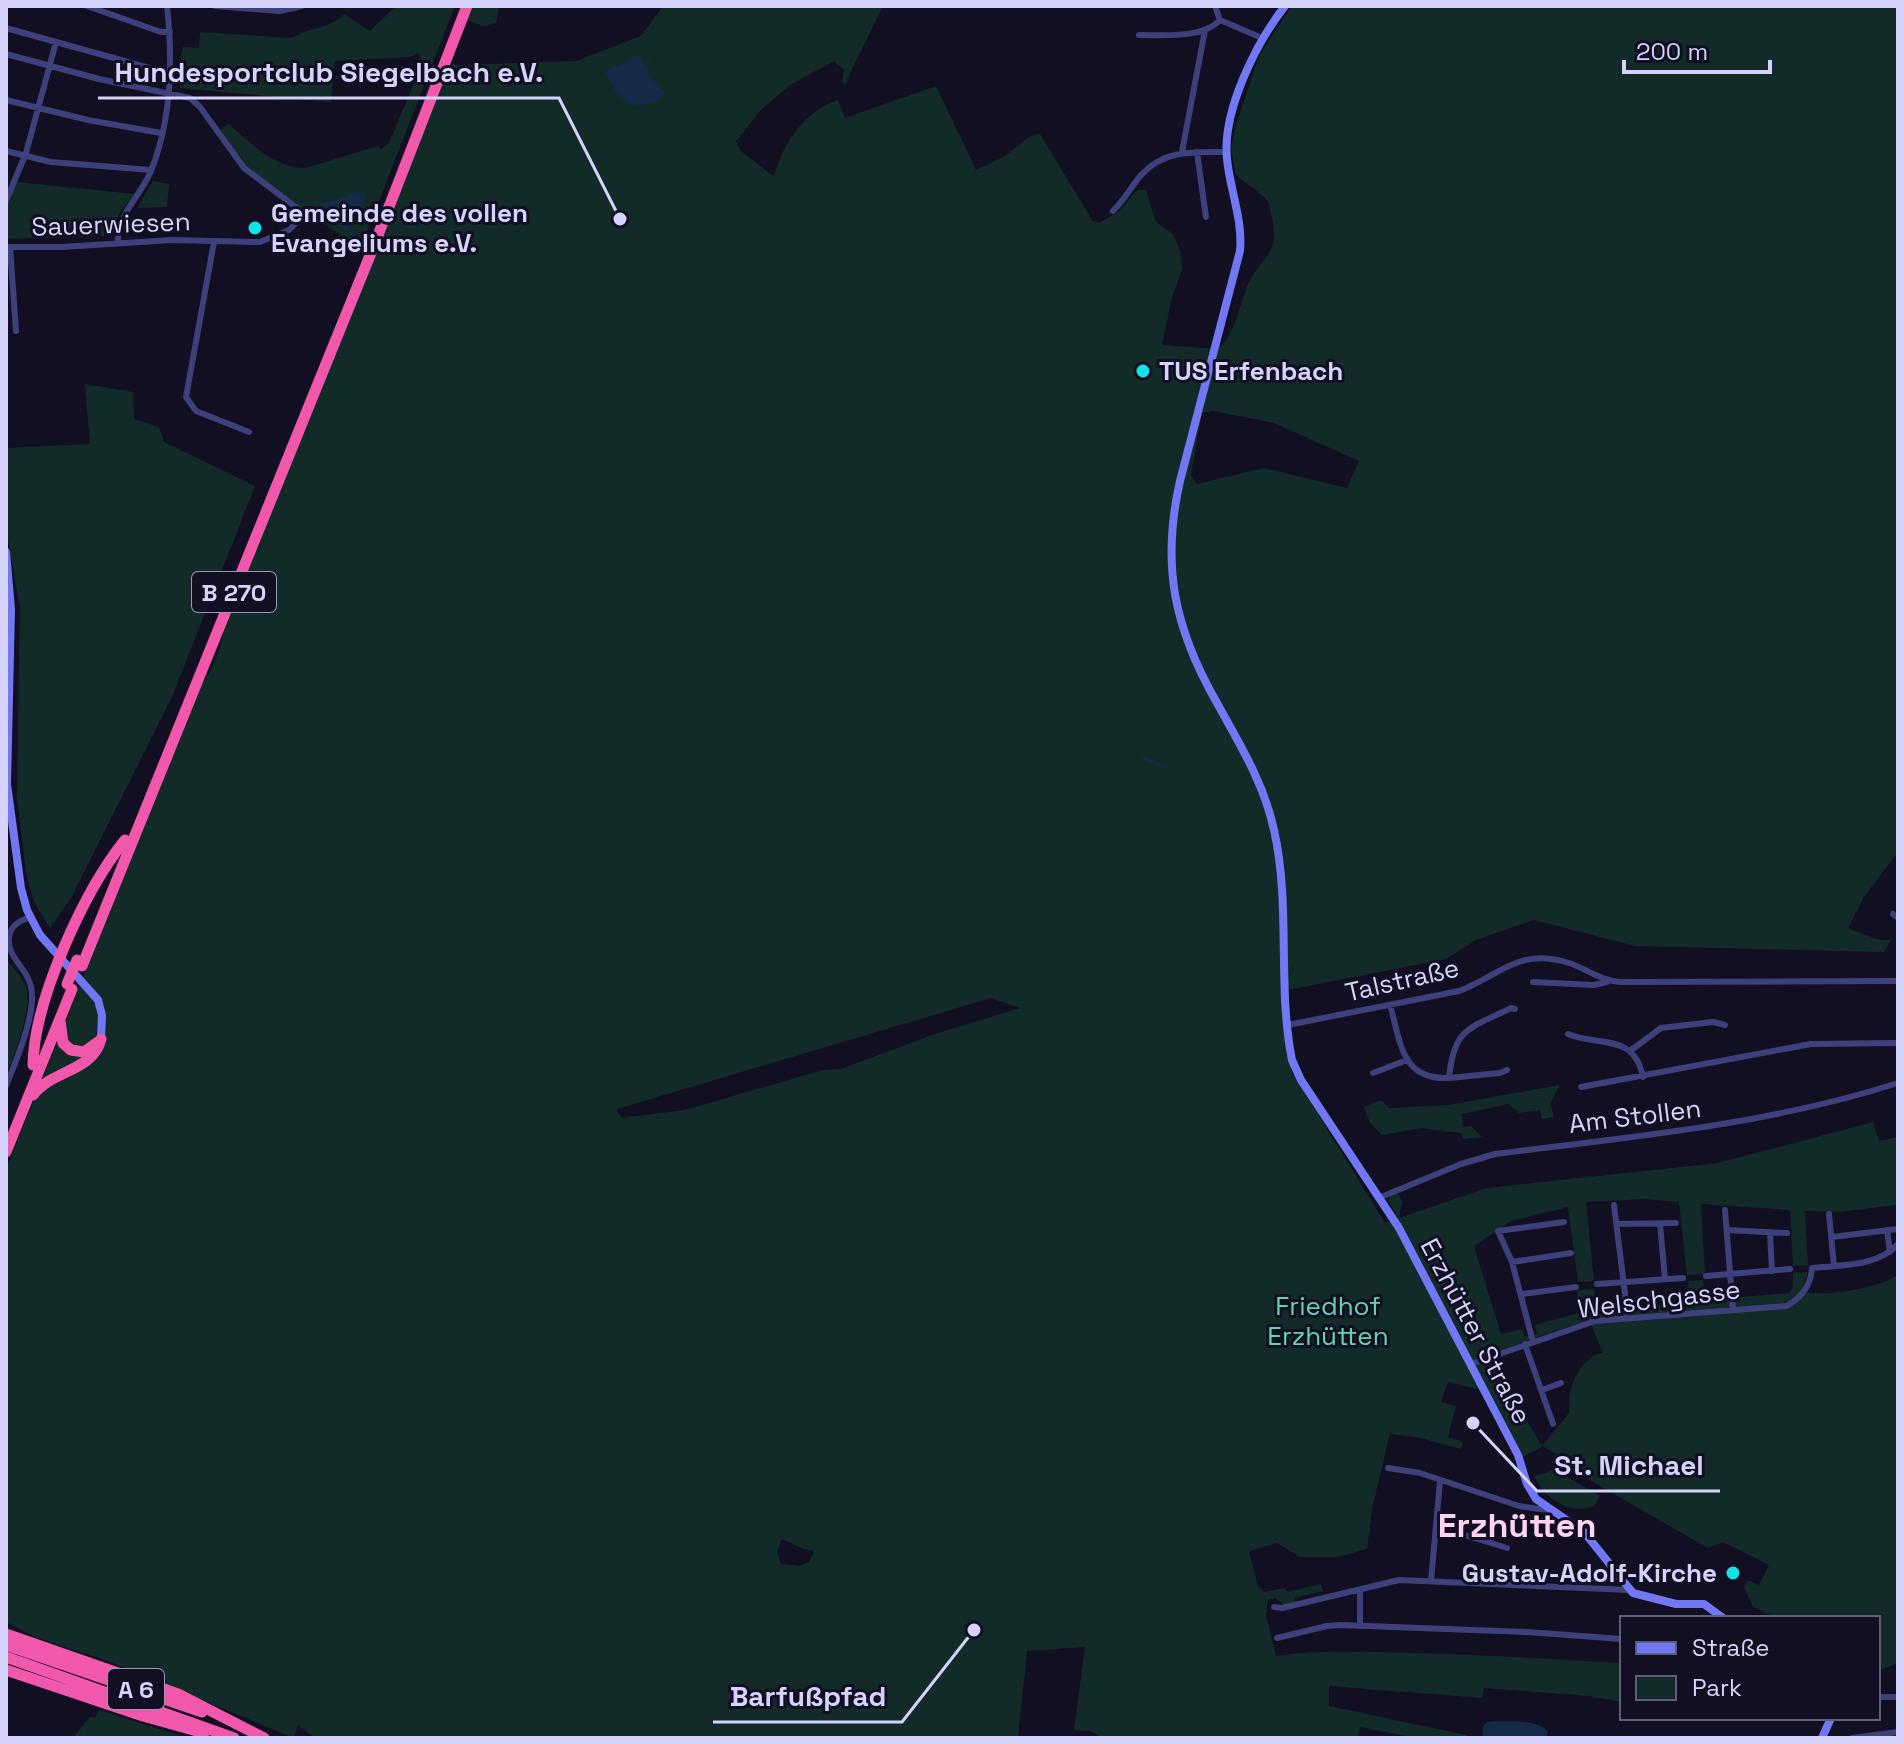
<svg xmlns="http://www.w3.org/2000/svg" width="1904" height="1744" viewBox="0 0 1904 1744" font-family="'Space Grotesk',sans-serif">
<style>
.green{fill:#132b28;fill-rule:evenodd}
.water{fill:#132b47}
.lines{fill:none;stroke-linecap:round;stroke-linejoin:round}
.stream{stroke:#132b47;stroke-width:2}
.street{stroke:#3e407c;stroke-width:6}
.secondary{stroke:#7278f4;stroke-width:8}
.highway{stroke:#f158ac;stroke-width:11}
.highway-bridge{stroke:#f158ac;stroke-width:11}
.poi-dot{fill:#13e2e8;stroke:#110f21;stroke-width:3}
.labels{text-anchor:middle;dominant-baseline:central;stroke-width:6;stroke-linejoin:round;paint-order:stroke}
.shield{fill:#110f21;stroke:#9a98ba;stroke-width:2}
.shield-label{font-size:24px;font-weight:bold;fill:#d5d3fb}
.poi-label{font-size:26px;font-weight:bold;fill:#d5d3fb;stroke:#110f21;text-anchor:start}
.street-label{font-size:26px;fill:#d5d3fb;stroke:#110f21}
.park-label{font-size:26px;fill:#65d5b1;stroke:#110f21}
.district-label{font-size:34px;font-weight:bold;fill:#fcd5f0;stroke:#110f21}
.leader{fill:none;stroke:#d5d3fb;stroke-width:3}
.callout-dot{fill:#d5d3fb;stroke:#110f21;stroke-width:3}
.callout-label{font-size:28px;text-anchor:middle;font-weight:bold;fill:#d5d3fb;stroke:#110f21;stroke-width:6;stroke-linejoin:round;paint-order:stroke}
</style>
<rect width="100%" height="100%" fill="#110f21"/>
<path class="green" d="M396,6h59l-92,236 -10,2 -43,-31v-3l-3,-3 -4,2 -52,-37 -30,-39v-4l8,-5c23,20 45,44 77,44l72,-22 3,3 8,-6 33,-79 -4,-11 -8,4 -75,4 -4,41 -151,-14 2,-19 -3,-1 4,-21 16,1 1,-16 92,6c19,-12 36,-8 52,-24l26,17z
M473,6h26l-3,17 -12,3 -17,-6z
M663,6h220l-38,78 -3,-2 2,-12 -10,-9 -44,24 -29,25 -25,31 5,10 33,26c7,-31 31,-67 64,-77l7,18 91,-32 40,84 29,-14 25,-20 10,-2 52,86 7,3 18,-10 20,-23h9l10,32 17,12 8,19 1,16 -11,32 -9,44 56,4c18,-17 20,-39 29,-62 13,-33 35,-28 24,-73 -1,-6 -2,-13 -7,-17 -9,-9 -21,-14 -29,-24l-4,-25 5,-24 24,-70 32,-48h606v846l-34,45 -16,31 31,12h12l-7,12 -249,-6 -101,-26 -58,20 -30,19 -164,32 2,44 8,37 93,151 13,-5 -10,-18 7,-7 4,2 3,7 -3,16 88,-30 231,-25 155,-41 6,19 19,-4v68l-61,7 -32,-1 3,54 -15,1 -3,-56 -89,-6 4,70 -18,1 -8,-73 -35,-3 -58,3 8,79 -16,1 -10,-75 -57,14 -37,25 27,88 21,-5 2,8 5,-1v4l-35,13 18,42 30,51 27,-33c1,-5 0,-9 0,-14 0,-16 17,-46 34,-46l-14,-33 -55,18 -1,-3 4,-1 -2,-9 43,-12 -1,-23 17,-1 4,22 91,-10 -1,-20 15,-1 2,20 84,-7 4,-6v-14l15,-1 -7,19c22,7 78,-3 97,-16v388l-20,8v-53h-109l1,-3 -17,-8 -9,-20 4,-7 11,5 10,-20 -46,-23 -15,6 -146,-84 -5,-9 -14,-9 -20,11 -33,-65 -42,-10 -7,20 15,4 -8,31 15,5 -2,7 -44,-12 -27,-3 -17,70 -6,45 -30,8h-37l-23,-14 -28,8 9,35 6,6 21,-4 2,4 34,-8 2,7 -29,7 1,5 -11,2 -9,-7 -7,2 -2,15 10,41c47,-7 94,-4 142,-3 68,2 136,6 204,10v39l-33,-6 -105,-8 -2,10 -153,-12v20l137,29 4,3h-55l-55,-11 -2,9 3,2h-257l-14,-7 -16,-1 11,-83 -58,4 -9,87h-703l-17,-13 -4,13 -189,-78 -68,-22 -31,-16v-452l192,-481c13,-14 25,-44 26,-63l227,-563 8,2 117,-4 65,-25zM1213,411l61,12 85,38 -12,27 -83,-20 -67,16 -6,-9 11,-62zM991,998l29,10 -85,26 -94,35 -18,1 -138,40 -64,8 -4,-9zM782,1539l22,10 10,2 -5,11 -10,4 -18,-2 -4,-12z
M153,181l16,3 -2,23 -30,1z
M17,182l118,12 -21,26 -6,14 -5,2 -97,3v-30z
M85,384l48,8 1,27 25,8 5,15 91,44 -83,211 -101,201 -21,30 -17,-28 -7,-28 -9,-75 3,-189 -14,-79v-81l84,-4z
M6,959c5,8 15,16 19,25 9,23 -10,69 -19,91z
M1560,1085l-10,19 4,13 -12,2 -2,-9 -21,3 -11,-9 -46,10 1,13 8,-1 11,11 -18,2 -3,-6 -40,-5 -39,7 -12,-12 -6,-16 17,-7 8,8 59,-3z
M1555,1470l45,26 -6,10c-24,10 -50,-8 -60,-30z
M99,1710l89,28h-115l17,-21 5,1z"/>
<path class="water" d="M638,56l7,7 4,13 16,17 -9,9 -25,4 -16,-15 -10,-19z
M360,191l4,1 2,6 -19,34 -31,-21 2,-5z
M1498,1721c17,0 38,-1 50,10l-2,7h-63v-12l4,-4z"/>
<g class="lines">
<path class="stream" d="M645,63l5,-2
M1141,757l24,10"/>
<path class="street" d="M87,6l74,26h9
M215,6l65,5 22,-5
M1215,6l5,14
M1220,20l42,18
M6,28l165,46
M1139,35c24,0 63,4 81,-15
M6,54l93,25 91,19 10,9 44,61 61,46 -16,16 -29,12 -88,-2 -110,7h-56
M6,100l82,20 73,13
M6,151l45,11 100,8
M1182,152l23,-122
M1197,152l9,65
M6,201l20,-48 30,-111
M1113,211c11,-11 18,-24 28,-36 24,-26 53,-23 86,-23
M214,242l-28,155 10,14 53,21
M118,243c-1,-29 22,-46 33,-72 21,-52 22,-110 16,-165
M10,247l6,84
M1893,914l5,4
M1533,982l61,3 13,-3
M1390,1005c11,38 11,75 59,73 5,-51 20,-49 62,-70l4,1
M1288,1025l171,-34c42,-16 59,-44 110,-28 18,6 32,18 52,19l277,-1
M1568,1034c30,13 66,-2 75,43
M1630,1051l31,-23 52,-6 12,3
M1373,1073l34,-13
M1449,1078l51,-5 7,-3
M6,1086c10,-25 33,-78 24,-103 -5,-16 -23,-27 -21,-45 1,-12 10,-17 21,-21
M1581,1087l230,-43 87,-1
M1381,1197l80,-33 34,-10c136,-17 272,-29 403,-71
M1614,1205l14,113
M1725,1210l8,100
M1829,1214l5,52
M1617,1224l59,-1
M1660,1224l5,55
M1727,1230l60,3
M1887,1230l3,22
M1770,1233l2,38
M1832,1237l66,-8
M1512,1262l59,-9
M1706,1276l84,-7
M1597,1284l86,-6
M1522,1294l54,-7
M1533,1342l-21,-80 -14,-31 66,-9
M1525,1344l28,80
M1471,1364l124,-43 192,-15c15,-9 24,-21 25,-38 28,-3 66,-1 86,-24
M1542,1390l19,-7
M1388,1468l32,5 99,33 34,5
M1436,1531l22,2 49,15
M1431,1581l9,-100
M1360,1590v36
M1274,1607l8,1 117,-28 231,10
M1277,1638l50,-12 13,-1 187,7 95,7
M1878,1697h20
M1852,1738l46,-6"/>
<path class="secondary" d="M1285,6c-29,37 -63,105 -58,153 3,31 16,61 13,92l-60,230c-19,84 -6,147 37,222 22,40 47,80 57,127 17,75 3,155 18,230l9,20 98,148 119,227 9,29 9,15 48,33 49,61 43,11h28l19,14
M6,552l5,57 -4,175 14,104 6,22 13,25 58,65 4,15 -1,24
M1822,1738l9,-20"/>
<path class="highway" d="M82,966l291,-718 94,-242
M60,1021l3,22 8,7 13,2 14,-10
M33,1065c1,-65 51,-174 92,-225
M33,1095c18,-25 60,-23 68,-56
M6,1152l66,-163
M6,1634l172,60 86,44
M6,1645l196,67
M6,1657l228,81
M6,1670l137,46 61,17"/>
<path class="highway-bridge" d="M67,984l10,-24"/>
</g>
<g class="poi-dot">
<circle cx="255" cy="228" r="8"/>
<circle cx="1143" cy="371" r="8"/>
<circle cx="1733" cy="1573" r="8"/>
</g>
<g class="labels">
<g class="shield">
<rect x="192" y="572" width="84" height="40" rx="6"/>
<rect x="108" y="1669" width="56" height="40" rx="6"/>
</g>
<g class="shield-label">
<text x="234" y="592">B 270</text>
<text x="136" y="1689">A 6</text>
</g>
<g class="poi-label">
<text x="271" y="213">Gemeinde des vollen<tspan x="271" dy="30">Evangeliums e.V.</tspan></text>
<text x="1159" y="371">TUS Erfenbach</text>
<text x="1717" y="1573" text-anchor="end">Gustav-Adolf-Kirche</text>
</g>
<g class="street-label">
<text transform="translate(111 224) rotate(-2)">Sauerwiesen</text>
<text transform="translate(1402 980) rotate(-13)">Talstraße</text>
<text transform="translate(1635 1116) rotate(-7)">Am Stollen</text>
<text transform="translate(1659 1299) rotate(-7)">Welschgasse</text>
<text transform="translate(1476 1331) rotate(62)">Erzhütter Straße</text>
</g>
<g class="park-label">
<text x="1328" y="1306">Friedhof<tspan x="1328" dy="30">Erzhütten</tspan></text>
</g>
<g class="district-label">
<text x="1517" y="1525">Erzhütten</text>
</g>
</g>
<path class="leader" d="M620 219L559 98H98M1473 1423L1537 1491H1720M974 1630L902 1722H713"/>
<g class="callout-dot">
<circle cx="620" cy="219" r="8"/>
<circle cx="1473" cy="1423" r="8"/>
<circle cx="974" cy="1630" r="8"/>
</g>
<g class="callout-label">
<text x="329" y="82">Hundesportclub Siegelbach e.V.</text>
<text x="1629" y="1475">St. Michael</text>
<text x="808" y="1706">Barfußpfad</text>
</g>
<rect width="1904" height="1744" fill="none" stroke="#d5d3fb" stroke-width="16"/>
<rect x="1620" y="1616" width="260" height="104" fill="#110f21" stroke="#5f5d78" stroke-width="2"/>
<rect x="1636" y="1642" width="40" height="12" fill="#7278f4" stroke="#5f5d78" stroke-width="2"/>
<text x="1692" y="1656" font-size="24" fill="#d5d3fb">Straße</text>
<rect x="1636" y="1676" width="40" height="24" fill="#132b28" stroke="#5f5d78" stroke-width="2"/>
<text x="1692" y="1696" font-size="24" fill="#d5d3fb">Park</text>
<path d="M1624 60v12h146v-12" fill="none" stroke="#d5d3fb" stroke-width="4"/>
<text x="1636" y="60" font-size="24" fill="#d5d3fb" stroke="#110f21" stroke-width="6" paint-order="stroke">200 m</text>
</svg>
